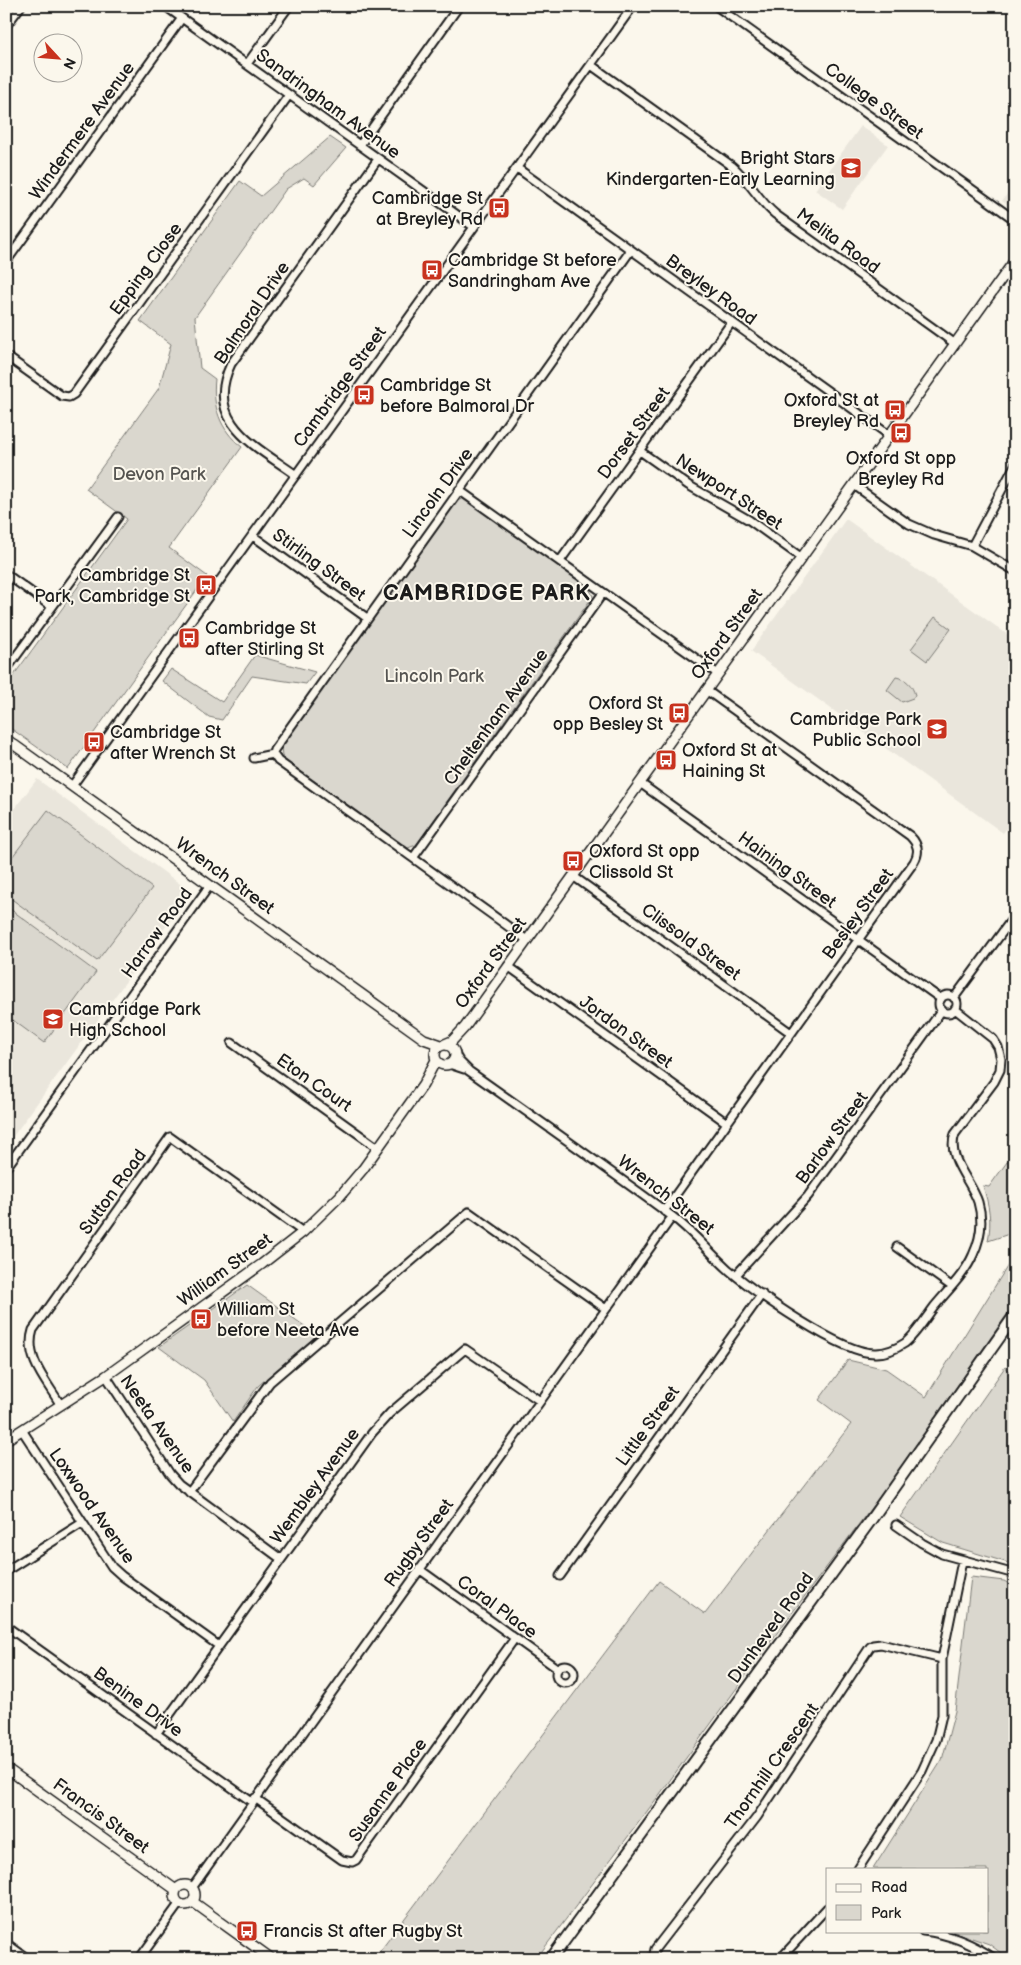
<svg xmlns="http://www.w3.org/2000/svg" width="1021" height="1965" viewBox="0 0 1021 1965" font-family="'Balsamiq Sans',sans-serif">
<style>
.built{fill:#eae6dc}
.green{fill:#dad7ce;stroke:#7b7a75}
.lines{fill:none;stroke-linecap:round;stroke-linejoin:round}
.minor-casing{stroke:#1c1c1c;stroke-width:11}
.tertiary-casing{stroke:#1c1c1c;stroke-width:12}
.secondary-casing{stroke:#1c1c1c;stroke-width:14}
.minor{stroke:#fbf7ec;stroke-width:7}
.tertiary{stroke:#fbf7ec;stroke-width:9}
.secondary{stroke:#fbf7ec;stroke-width:10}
.labels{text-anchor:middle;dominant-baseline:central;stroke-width:4;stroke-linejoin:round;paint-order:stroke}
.street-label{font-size:18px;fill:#1c1c1c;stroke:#fbf7ec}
.poi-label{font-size:18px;fill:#1c1c1c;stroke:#fbf7ec;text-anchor:start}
.park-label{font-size:18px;fill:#555451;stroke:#fbf7ec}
.district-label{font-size:22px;font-weight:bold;letter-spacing:1px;fill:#1c1c1c;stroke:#fbf7ec}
</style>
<rect width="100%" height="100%" fill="#fbf7ec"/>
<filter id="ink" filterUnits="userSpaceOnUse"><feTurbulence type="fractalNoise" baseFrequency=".02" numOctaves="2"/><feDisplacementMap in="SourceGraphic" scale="10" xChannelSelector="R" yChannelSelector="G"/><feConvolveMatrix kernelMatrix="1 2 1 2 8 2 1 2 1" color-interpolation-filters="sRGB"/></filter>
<g filter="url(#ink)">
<path class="built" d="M861,126l27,19 -46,64 -27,-19z
M1015,183v27l-13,-9z
M846,519l169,121v177l-12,16 -252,-182z
M37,779l154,113 -185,254v-326z"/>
<path class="green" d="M330,137l16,11 -32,37 -10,-7 -18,11 -91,128 5,51 15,11c-3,27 5,51 27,68l-73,101 38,28 -139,193 -62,-44v-39l121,-167 -41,-30 73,-101 12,-44 -31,-23 100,-140 21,15z
M464,498l125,90 4,8 -177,249 -8,3 -123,-88 -3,-4 -1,-9 176,-246z
M935,617l16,12 -24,32 -16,-12z
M255,655l60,17 -9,12 -54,-8 -30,44 -13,-3 -47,-36 9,-12 51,33z
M896,677c11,2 16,8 19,18l-2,3 -11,4 -15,-12z
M48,810l104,78 -55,73 -91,-66v-30z
M6,906l90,66 -52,71 -38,-28z
M1015,1151v81l-27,9c4,-20 1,-36 -5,-55l6,1z
M1015,1254v49l-132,189 -115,153 -108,149 -124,165h-162l285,-378 46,33 146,-190 -32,-24 29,-40 38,9 40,28z
M247,1285l70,50 -59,51 -25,36 -29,-42 -45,-33z
M1005,1367l10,8v190l-72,-22 -43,-26z
M971,1577l33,4 11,6v372h-6l-20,-15 -37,-13h35v-62h-114l69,-109 13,-49z"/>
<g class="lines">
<g class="minor-casing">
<path id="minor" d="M165,6l309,221
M716,6l299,214
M6,26l15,-20
M247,64l42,-58
M591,65l141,101c17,14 26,34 43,48l179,129
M360,145l99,-139
M517,168l372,267
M6,262l176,-244
M6,356l56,40 7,1 5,-3 215,-299
M640,451l48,34 61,35 53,38
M296,475c-40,-29 -93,-53 -65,-111l147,-205
M854,485l55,39 25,11 38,11 43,25
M459,490l259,184
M253,536l114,82
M972,546l43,-81
M560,561l171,-238
M6,574l46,33
M6,670l112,-153
M254,758l19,-4
M640,783l301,216
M72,786l561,-780
M413,858l190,-265
M573,876l218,157
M527,940l-249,-179 -5,-7 1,-4 357,-500
M508,966l219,157
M939 1004a9 9 0 1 1 18 0a9 9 0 1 1-18 0Z
M954,998l61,-83
M232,1043l146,105
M455,1054l4,7 10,10c68,48 137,97 204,146 21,16 37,36 56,53 26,22 114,85 147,83 10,0 20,-4 29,-10 11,-9 20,-24 29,-36 13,-16 31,-33 39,-52 8,-17 10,-36 5,-53 -7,-22 -32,-44 -23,-68l39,-52 6,-12 1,-11 -3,-12 -5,-8 -38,-30
M449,1064l15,5
M6,1168l204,-283
M664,1211l250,-349c6,-10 4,-18 -4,-26l-204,-146
M897,1247l54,39
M736,1275l72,-79 134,-186
M106,1376l64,98 9,10 102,75
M60,1404c-13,-22 -36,-46 -27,-74l137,-193 133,95
M22,1430l90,137 10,9 97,70
M189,1492l81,-110 199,-170 137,97
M896,1525l26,18 20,11 73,20
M419,1569l139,100
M6,1571l76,-48
M560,1576l202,-282
M6,1626l246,176
M556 1674a9 9 0 1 1 18 0a9 9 0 1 1-18 0Z
M156,1734l216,-301 18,-20 75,-64 75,52
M255,1798l87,62 10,2 4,-2 159,-222
M858,1869l64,-98 14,-31 6,-25v-56l20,-98
M192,1888l480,-671
M923,1931c27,3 49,12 72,28
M6,1943l22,16
M139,1959l40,-55
M653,1959l2,-10 102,-132 113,-170 3,-2 8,-1 61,15
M780,1959l47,-51"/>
</g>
<g class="tertiary-casing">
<path id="tertiary" d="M6,739l418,300 17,6
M445,1044l7,-3 13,-14 550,-767
M435 1055a10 10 0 1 1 20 0a10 10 0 1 1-20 0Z
M6,1440l100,-64 156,-112 41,-32 37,-36 23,-27 60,-84 13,-25
M6,1768l170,122
M175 1895a10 10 0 1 1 20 0a10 10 0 1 1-20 0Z
M193,1902l79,57"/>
</g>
<g class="secondary-casing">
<path id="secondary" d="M551,1959l319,-438 145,-206"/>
</g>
<use href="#minor" class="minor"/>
<use href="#tertiary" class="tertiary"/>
<use href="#secondary" class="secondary"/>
</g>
</g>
<defs>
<g id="school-square" transform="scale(1.125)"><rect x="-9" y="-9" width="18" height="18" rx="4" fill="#c8321e" stroke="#fbf7ec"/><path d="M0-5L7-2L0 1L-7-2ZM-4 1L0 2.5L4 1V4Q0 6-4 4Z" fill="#fff"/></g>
<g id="bus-square" transform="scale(1.125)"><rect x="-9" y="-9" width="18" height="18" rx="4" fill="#c8321e" stroke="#fbf7ec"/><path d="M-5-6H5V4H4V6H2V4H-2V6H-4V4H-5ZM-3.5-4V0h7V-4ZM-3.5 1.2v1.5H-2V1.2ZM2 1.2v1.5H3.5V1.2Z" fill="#fff"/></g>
</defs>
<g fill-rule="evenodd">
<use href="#school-square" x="851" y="168"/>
<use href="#bus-square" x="499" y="208"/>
<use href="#bus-square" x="432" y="270"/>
<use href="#bus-square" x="364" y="395"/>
<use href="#bus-square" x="895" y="410"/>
<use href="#bus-square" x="901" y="433"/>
<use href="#bus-square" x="206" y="585"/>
<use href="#bus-square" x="189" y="638"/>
<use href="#bus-square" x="679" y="713"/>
<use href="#school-square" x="937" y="729"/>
<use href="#bus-square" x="94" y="742"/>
<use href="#bus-square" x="666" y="760"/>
<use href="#bus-square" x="573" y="861"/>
<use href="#school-square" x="53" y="1019"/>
<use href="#bus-square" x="201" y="1319"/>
<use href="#bus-square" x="247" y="1931"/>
</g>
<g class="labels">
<g class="street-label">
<text transform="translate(874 101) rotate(36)">College Street</text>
<text transform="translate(328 104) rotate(36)">Sandringham Avenue</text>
<text transform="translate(82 131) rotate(-54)">Windermere Avenue</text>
<text transform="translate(838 241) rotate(36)">Melita Road</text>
<text transform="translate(146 269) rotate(-54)">Epping Close</text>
<text transform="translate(711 290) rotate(36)">Breyley Road</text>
<text transform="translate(252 313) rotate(-56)">Balmoral Drive</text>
<text transform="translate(340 387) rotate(-54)">Cambridge Street</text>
<text transform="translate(634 433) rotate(-54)">Dorset Street</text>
<text transform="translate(729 492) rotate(33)">Newport Street</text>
<text transform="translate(438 493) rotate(-54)">Lincoln Drive</text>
<text transform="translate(319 565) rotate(36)">Stirling Street</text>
<text transform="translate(727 634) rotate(-54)">Oxford Street</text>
<text transform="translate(496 717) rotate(-54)">Cheltenham Avenue</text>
<text transform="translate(787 870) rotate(36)">Haining Street</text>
<text transform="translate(225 876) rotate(36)">Wrench Street</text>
<text transform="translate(858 914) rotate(-54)">Besley Street</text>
<text transform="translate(157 933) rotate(-54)">Harrow Road</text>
<text transform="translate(691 942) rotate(36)">Clissold Street</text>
<text transform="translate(491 963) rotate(-54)">Oxford Street</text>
<text transform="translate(626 1032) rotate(36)">Jordon Street</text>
<text transform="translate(314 1083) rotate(35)">Eton Court</text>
<text transform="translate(832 1138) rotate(-54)">Barlow Street</text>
<text transform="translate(113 1192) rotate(-54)">Sutton Road</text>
<text transform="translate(666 1195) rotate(38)">Wrench Street</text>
<text transform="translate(225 1270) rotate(-36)">William Street</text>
<text transform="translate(157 1424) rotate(55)">Neeta Avenue</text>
<text transform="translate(648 1426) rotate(-54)">Little Street</text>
<text transform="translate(315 1486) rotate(-54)">Wembley Avenue</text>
<text transform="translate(92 1506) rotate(55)">Loxwood Avenue</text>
<text transform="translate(419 1543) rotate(-54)">Rugby Street</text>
<text transform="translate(497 1607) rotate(36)">Coral Place</text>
<text transform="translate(771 1628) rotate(-54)">Dunheved Road</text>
<text transform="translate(138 1702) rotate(36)">Benine Drive</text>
<text transform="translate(772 1766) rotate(-55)">Thornhill Crescent</text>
<text transform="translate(388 1790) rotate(-55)">Susanne Place</text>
<text transform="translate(101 1816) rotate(36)">Francis Street</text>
</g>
<g class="poi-label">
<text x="835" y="158" text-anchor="end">Bright Stars<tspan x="835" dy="21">Kindergarten-Early Learning</tspan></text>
<text x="483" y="198" text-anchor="end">Cambridge St<tspan x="483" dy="21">at Breyley Rd</tspan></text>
<text x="448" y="260">Cambridge St before<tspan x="448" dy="21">Sandringham Ave</tspan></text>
<text x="380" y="385">Cambridge St<tspan x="380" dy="21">before Balmoral Dr</tspan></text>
<text x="879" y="400" text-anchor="end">Oxford St at<tspan x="879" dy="21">Breyley Rd</tspan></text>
<text x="901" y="458" text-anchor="middle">Oxford St opp<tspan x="901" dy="21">Breyley Rd</tspan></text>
<text x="190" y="575" text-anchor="end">Cambridge St<tspan x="190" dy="21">Park, Cambridge St</tspan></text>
<text x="205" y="628">Cambridge St<tspan x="205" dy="21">after Stirling St</tspan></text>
<text x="663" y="703" text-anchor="end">Oxford St<tspan x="663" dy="21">opp Besley St</tspan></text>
<text x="921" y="719" text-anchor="end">Cambridge Park<tspan x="921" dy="21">Public School</tspan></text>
<text x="110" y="732">Cambridge St<tspan x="110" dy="21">after Wrench St</tspan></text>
<text x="682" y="750">Oxford St at<tspan x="682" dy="21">Haining St</tspan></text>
<text x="589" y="851">Oxford St opp<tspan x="589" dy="21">Clissold St</tspan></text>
<text x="69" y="1009">Cambridge Park<tspan x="69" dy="21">High School</tspan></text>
<text x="217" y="1309">William St<tspan x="217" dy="21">before Neeta Ave</tspan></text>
<text x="263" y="1931">Francis St after Rugby St</text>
</g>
<g class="park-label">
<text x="159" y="474">Devon Park</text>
<text x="434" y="676">Lincoln Park</text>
</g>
<g class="district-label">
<text x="487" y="593">CAMBRIDGE PARK</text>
</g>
</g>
<rect width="1021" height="1965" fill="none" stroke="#fbf7ec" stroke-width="25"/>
<rect x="12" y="12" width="996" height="1940" fill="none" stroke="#1c1c1c" stroke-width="2" filter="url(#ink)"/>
<rect x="826" y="1868" width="162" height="65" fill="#fbf7ec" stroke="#a29f99"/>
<rect x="836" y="1884" width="25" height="8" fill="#fbf7ec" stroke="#a29f99"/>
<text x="871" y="1892" font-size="15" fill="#1c1c1c">Road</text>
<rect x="836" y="1905" width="25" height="15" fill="#dad7ce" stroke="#a29f99"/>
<text x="871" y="1918" font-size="15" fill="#1c1c1c">Park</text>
<g transform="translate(58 58) rotate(116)"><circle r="24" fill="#fbf7ec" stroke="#a29f99"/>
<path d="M0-4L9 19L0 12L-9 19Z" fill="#c8321e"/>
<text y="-8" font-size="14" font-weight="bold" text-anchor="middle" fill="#1c1c1c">N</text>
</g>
</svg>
